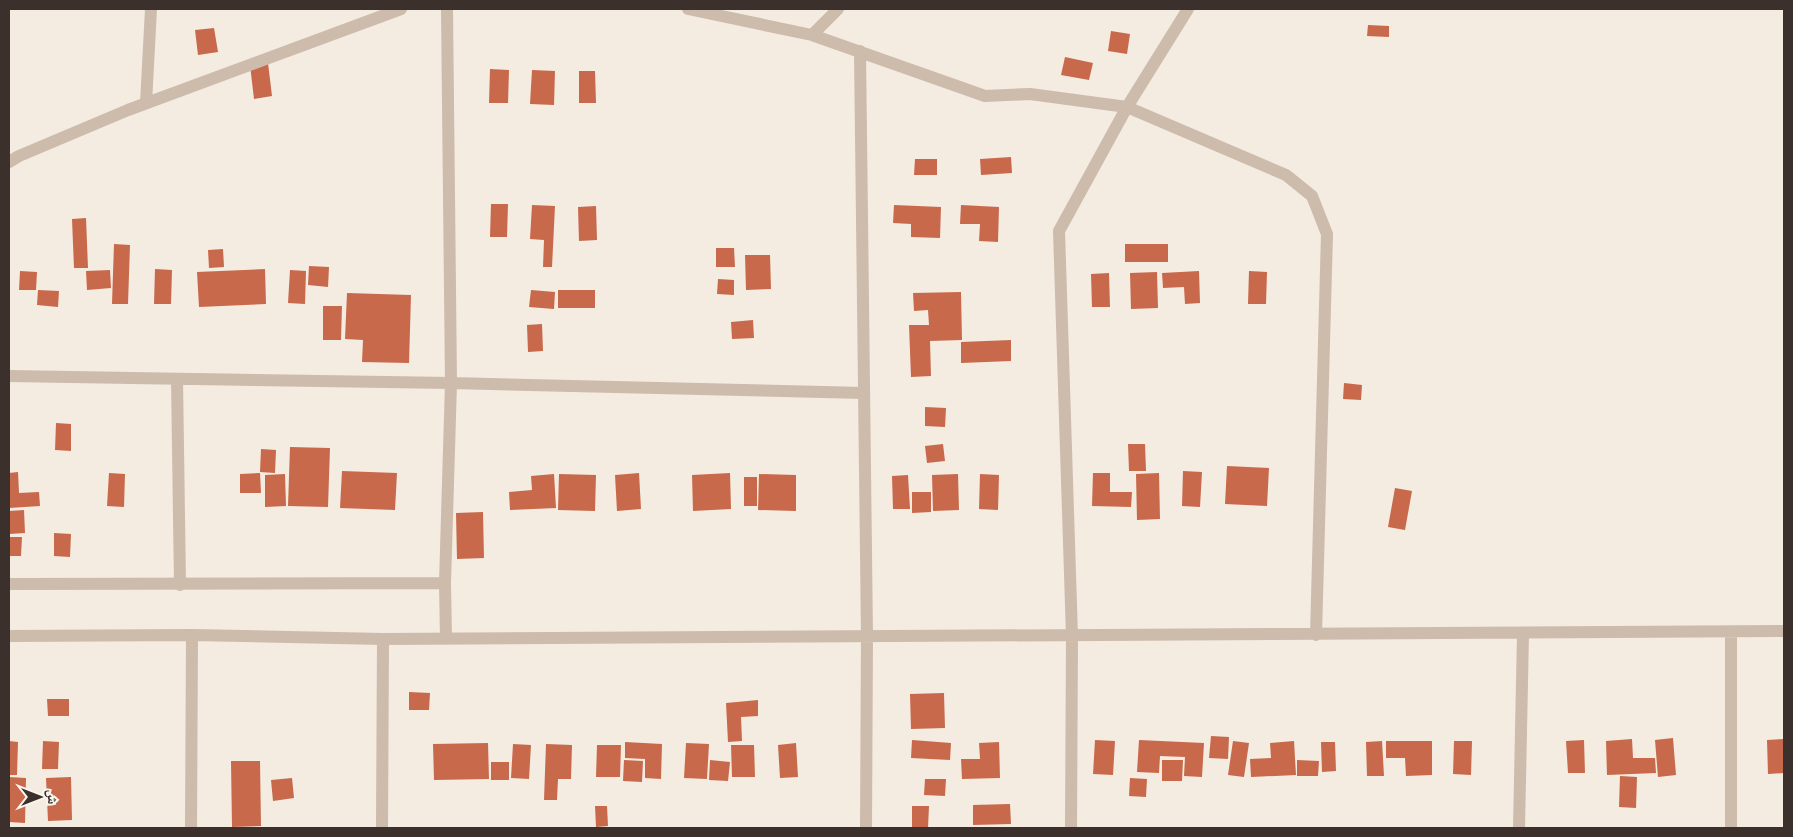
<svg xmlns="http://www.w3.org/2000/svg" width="1793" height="837" viewBox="0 0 1793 837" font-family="'Source Sans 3','Noto Naskh Arabic',sans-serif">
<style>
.building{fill:#c8694b}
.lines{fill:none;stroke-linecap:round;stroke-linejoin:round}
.minor{stroke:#cdbbac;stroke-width:12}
</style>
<rect width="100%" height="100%" fill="#f4ebe1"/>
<path class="building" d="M1368,25l21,1v11l-22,-1z
M214,28l4,24 -20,3 -3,-25z
M1111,31l19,3 -3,20 -19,-3z
M1065,57l28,6 -4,17 -28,-5z
M268,63l4,33 -18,3 -4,-34z
M490,69l19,1 -1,33h-19z
M532,70l23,1 -1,34 -24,-1z
M579,71h16l1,32h-17z
M1011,157l1,16 -31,2 -1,-16z
M915,159h22v16h-23z
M491,204h17l-1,33h-17z
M532,205l23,1 -3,61h-9l1,-27 -14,-1z
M894,205l47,2 -1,31 -29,-1v-13l-18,-1z
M961,205l38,2 -1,35 -19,-1 1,-17h-20z
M596,206l1,34 -18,1 -1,-34z
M86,218l2,50h-14l-2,-49z
M114,244l16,1 -2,59h-16z
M1125,244h43v18h-43z
M716,248h18l1,19h-19z
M223,249l1,18 -15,1 -1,-18z
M745,255h25l1,34 -25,1z
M309,266l20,1 -1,20 -20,-2z
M155,269l17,1 -1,34h-17z
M265,269l1,35 -67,3 -2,-35z
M110,270l1,18 -24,2 -1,-19z
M290,270l16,1 -1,33 -17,-1z
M20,271l17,1 -1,18h-17z
M1199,271l1,32 -15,1 -1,-17 -21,1 -1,-15z
M1249,271l18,1 -1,32h-18z
M1157,272l1,36 -27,1 -1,-36z
M1109,273l1,34h-18l-1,-33z
M718,279l16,1v15l-17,-1z
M38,290l21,1 -1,16 -21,-2z
M531,290l24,2 -1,17 -25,-2z
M558,290h37v18h-37z
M961,292l1,48 -32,1 1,35 -20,1 -2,-52h20l-1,-15 -14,1 -1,-18z
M347,293l64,2 -2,68 -47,-1 1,-22 -18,-1z
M323,306h19l-1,34h-18z
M753,320l1,18 -22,1 -1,-17z
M542,324l1,27 -15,1 -1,-27z
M1011,340v21l-50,2v-21z
M1344,383l18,2 -1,15 -18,-1z
M925,407l21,1 -1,19 -20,-1z
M56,423l15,1v27l-16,-1z
M943,444l2,17 -18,2 -2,-17z
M1128,444h17l1,27h-17z
M290,447l40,1 -2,59 -40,-1z
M261,449l15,1 -1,23 -15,-1z
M1227,466l42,2 -2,38 -42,-2z
M342,471l55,2 -2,37 -55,-2z
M1183,471l19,1 -2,35 -18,-1z
M18,472l1,21 20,-1 1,14 -31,2v-35z
M109,473l16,1 -1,33 -17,-1z
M260,473l1,20h-21v-19z
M639,473l2,36 -24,2 -2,-36z
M730,473l1,36 -38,2 -1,-36z
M1093,473h17v19h22l-1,15 -39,-1z
M1159,473l1,46 -23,1 -1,-46z
M285,474l1,32 -21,1v-32z
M554,474l2,34 -46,2 -1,-18 23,-2 -1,-14z
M559,474l37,1 -1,36 -37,-1z
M759,474l37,1v36l-38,-1z
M958,474l1,36 -26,1 -1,-36z
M980,474l19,1 -1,35 -19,-1z
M908,475l2,34h-17l-1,-33z
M744,477h13v29h-13z
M1395,488l17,3 -7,39 -17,-3z
M912,492h19v20l-19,1z
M24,510l1,23 -16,1v-23z
M483,512l1,46 -27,1 -1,-46z
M54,533l17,1 -1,23 -16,-1z
M9,537h13l-1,19h-12z
M409,692l21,1 -1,17h-20z
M944,693l1,35 -34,1 -1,-35z
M47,699h22v17h-21z
M758,700v16l-17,1 1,24 -14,1 -2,-39z
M1211,736l18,1 -1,22 -19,-1z
M1673,738l3,37 -18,2 -3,-37z
M1632,739l1,19h22l1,15 -49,2 -1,-34z
M1784,739v34l-16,1 -1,-34z
M912,740l39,3 -1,17 -39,-2z
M1095,740l20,1 -2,34 -20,-1z
M1139,740l65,3 -2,34 -18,-1 1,-19 -25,-1 -1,17 -22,-1z
M1584,740l1,33h-17l-2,-32z
M9,741l9,1 -1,33h-8z
M43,741l16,1 -1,27h-16z
M1233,741l16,2 -5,34 -16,-2z
M1294,741l2,34 -45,2 -1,-18 21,-1 -1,-15z
M1382,741l2,35h-17l-1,-34z
M1386,741h46v34l-26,1 -1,-18h-19z
M1454,741h18l-1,34 -18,-1z
M625,742l37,2 -1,35 -16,-1v-19l-20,-1z
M999,742l1,36 -38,1 -1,-20h19l-1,-16z
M1321,742h14l1,29 -14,1z
M488,743l1,36 -55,1 -1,-36z
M686,743l23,1 -2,35 -23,-1z
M796,743l2,34 -18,1 -2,-33z
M513,744l18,1 -2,34 -18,-1z
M546,744l26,1 -1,34h-13l-1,21h-13z
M597,745h24l-1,32h-24z
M731,745h23l1,32h-23z
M624,760l19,1 -1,21 -19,-1z
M710,760l20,2 -2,19 -19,-1z
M1162,760h21l-1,21h-20z
M1297,760l22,1 -1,15h-21z
M231,761h29l1,65 -29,1z
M491,762h18v18h-18z
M1620,776l17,1 -1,31 -17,-1z
M9,777l17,1 -1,45 -16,-1z
M71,777l1,43 -24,1 -2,-43z
M292,778l2,20 -21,3 -2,-21z
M1130,778l17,1 -1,18 -17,-1z
M925,779h21l-1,17 -21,-1z
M1010,804l1,20 -38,1v-20z
M595,806h12l1,20 -12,1z
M912,806h17l-1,22 -16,-1z"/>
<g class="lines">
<path class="minor" d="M688,9l124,26 173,61 45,-2 97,13 61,-98
M812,35l26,-26
M860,51l7,586 -1,191
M146,103l5,-94
M9,162l10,-6 109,-46 273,-101
M9,376l442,7 413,10
M177,379l3,206
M9,584l436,-1
M9,636l183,-1 191,4 1401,-8
M446,639l-1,-56 6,-200 -4,-374
M191,828l1,-193
M382,828l1,-189
M1071,828l1,-192 -13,-405 68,-124 159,68 26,21 15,38 -11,401
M1519,828l4,-194
M1731,828v-195"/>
</g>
<rect width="1793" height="837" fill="none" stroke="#3b302b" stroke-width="20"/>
<g transform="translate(40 797) rotate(90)" stroke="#fbf5ee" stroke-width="4" paint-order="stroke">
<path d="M0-4L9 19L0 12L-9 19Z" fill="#3b302b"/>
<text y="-8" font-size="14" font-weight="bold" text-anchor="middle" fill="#3b302b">ش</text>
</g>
</svg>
